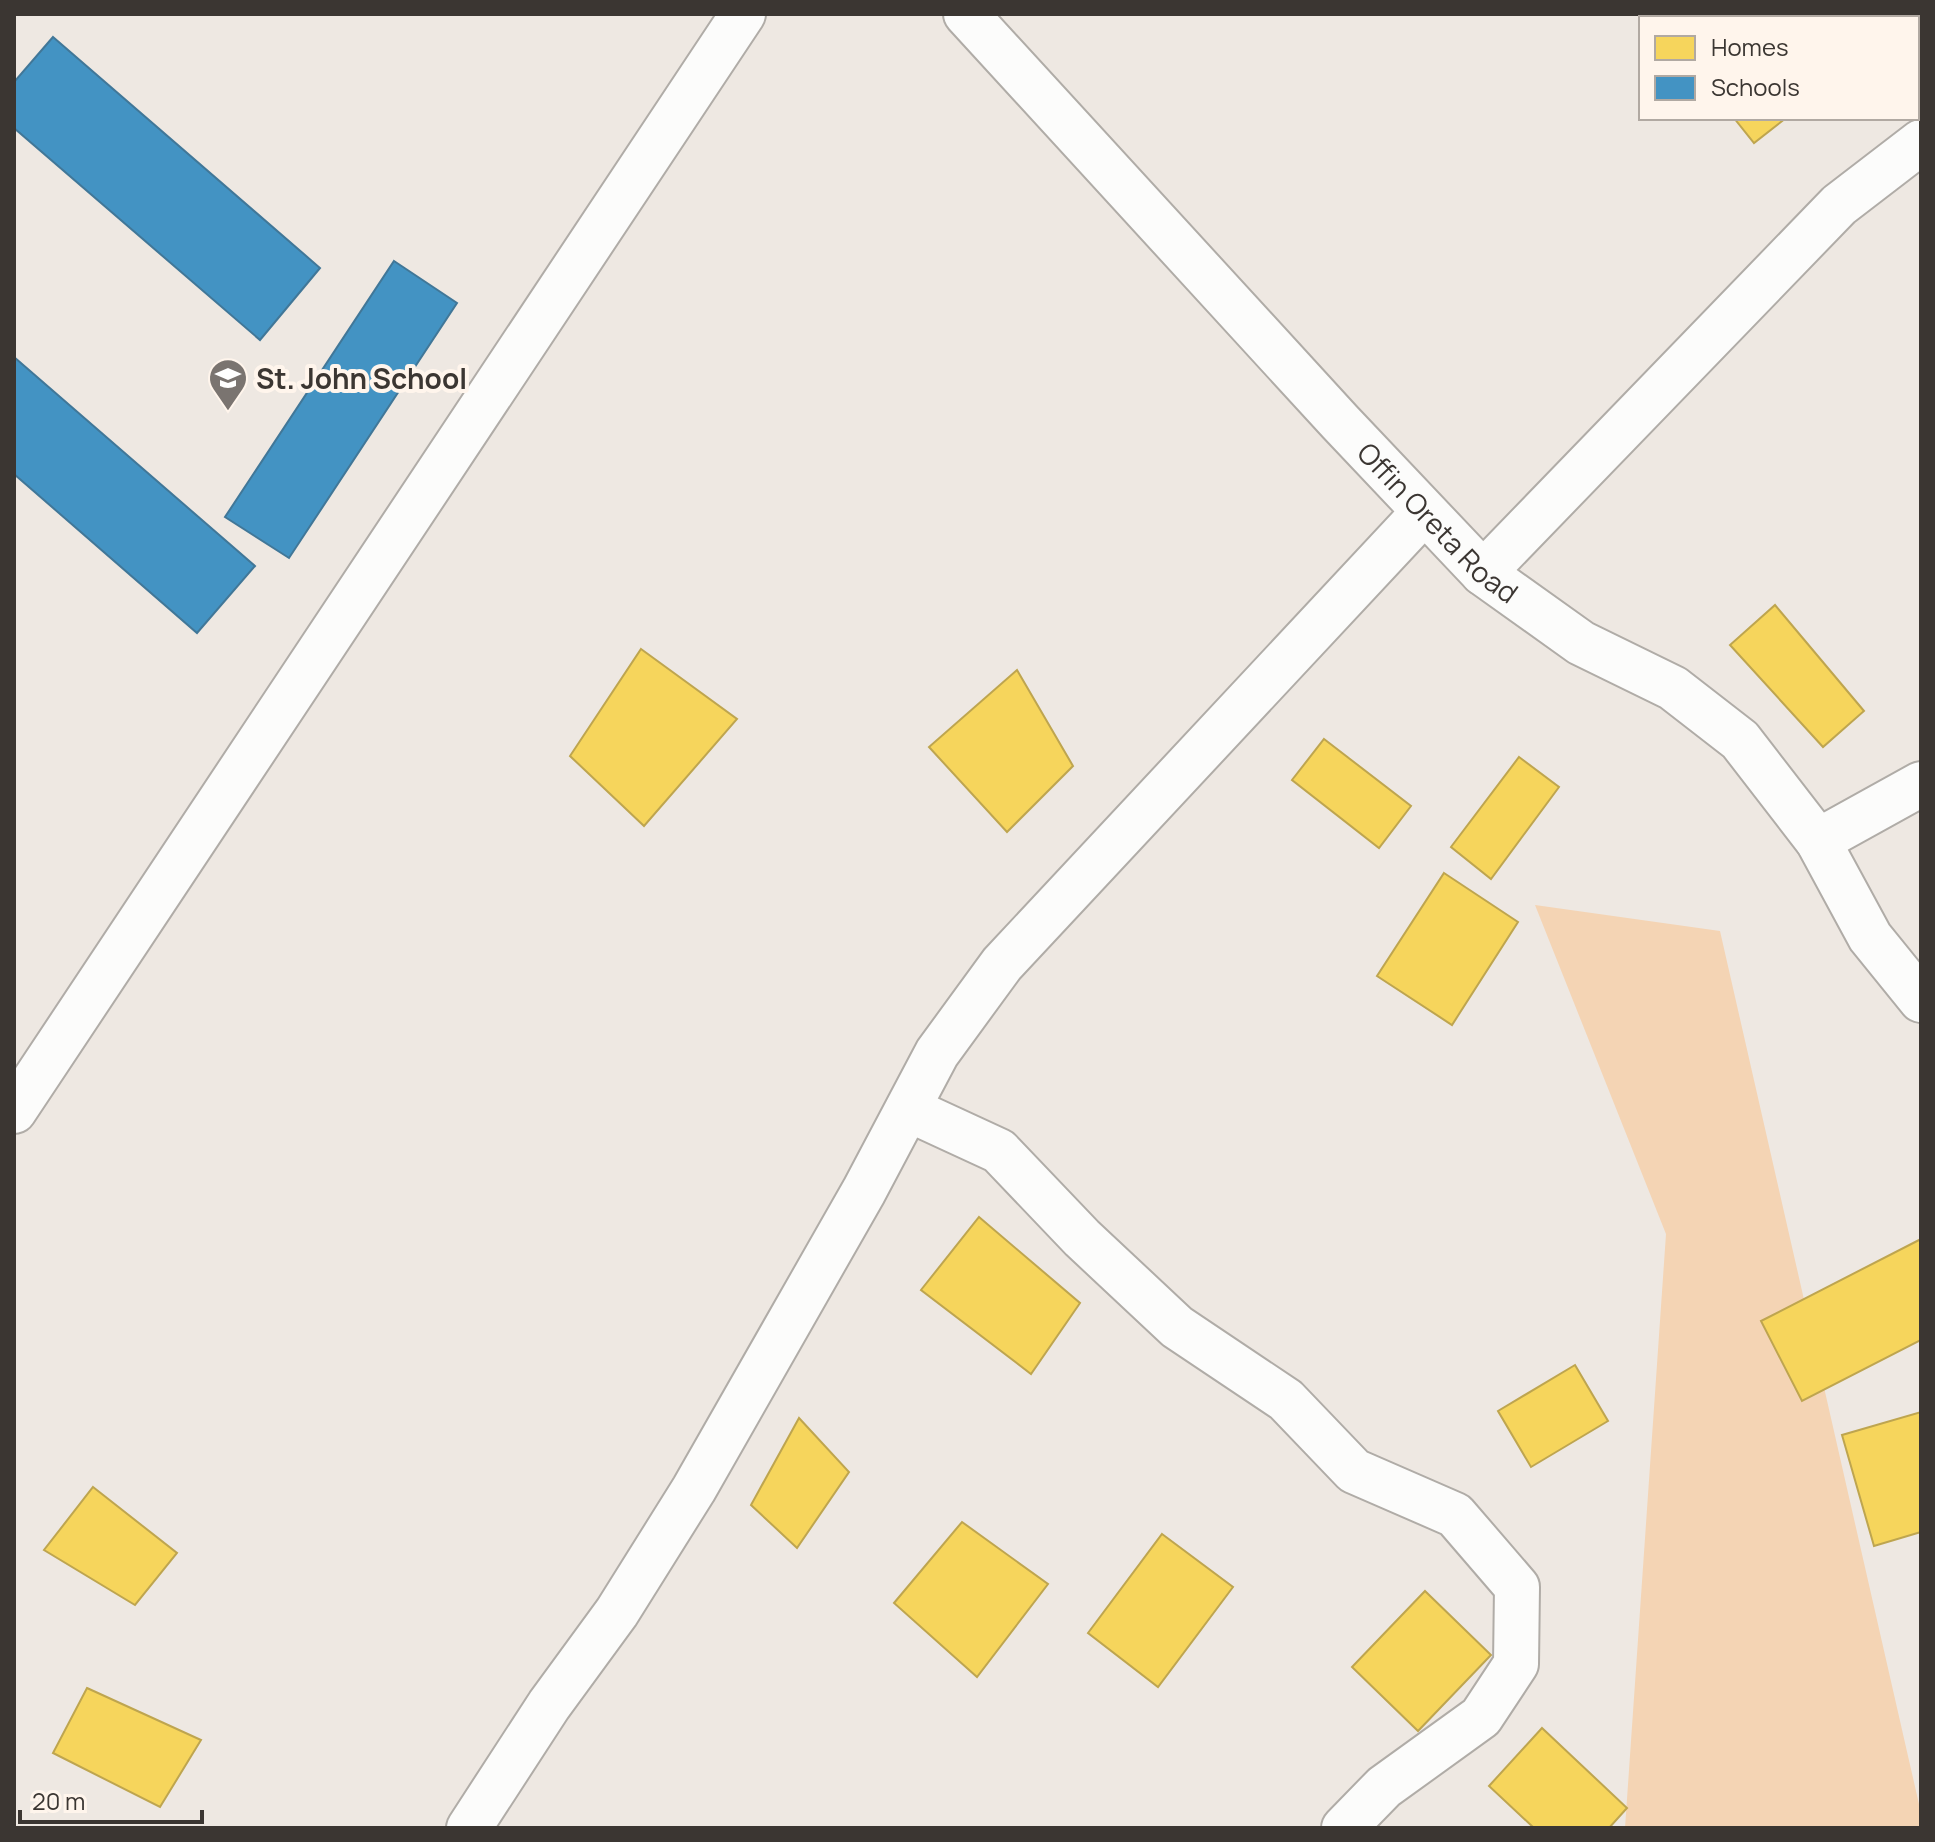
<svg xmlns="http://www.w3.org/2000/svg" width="1935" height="1842" viewBox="0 0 1935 1842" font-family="Manrope,sans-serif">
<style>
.green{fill:#f4d4b4}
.homes{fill:#f6d55c;stroke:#bea54f;stroke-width:2}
.schools{fill:#4393c3;stroke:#417798;stroke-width:2}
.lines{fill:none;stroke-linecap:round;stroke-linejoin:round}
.minor-casing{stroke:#b0aca7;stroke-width:48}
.minor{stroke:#fcfcfb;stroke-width:44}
.labels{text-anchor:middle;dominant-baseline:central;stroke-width:8;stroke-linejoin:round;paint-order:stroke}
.poi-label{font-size:28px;font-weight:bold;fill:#3b3632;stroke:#fff5ec;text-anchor:start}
.street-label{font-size:28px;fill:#3b3632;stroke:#fff5ec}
</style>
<rect width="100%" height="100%" fill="#eee8e2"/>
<path class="green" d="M1535,905l185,26 201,882v15h-296l41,-594z"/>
<path class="homes" d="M1687,14h69l3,4h-77z
M1734,118h52l-32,25z
M1775,605l89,106 -41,36 -93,-102z
M641,649l96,70 -93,107 -74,-70z
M1017,670l56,96 -66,66 -78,-85z
M1324,739l87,67 -32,42 -87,-68z
M1519,757l40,30 -68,92 -40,-32z
M1444,873l74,49 -66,103 -75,-49z
M979,1217l101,86 -49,71 -110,-84z
M1921,1239v101l-119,61 -41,-80z
M1575,1365l33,56 -77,46 -33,-56z
M1921,1412v120l-47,14 -32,-111z
M799,1418l50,54 -52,76 -46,-43z
M93,1487l84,66 -42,52 -91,-55z
M962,1522l86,62 -71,93 -83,-74z
M1162,1534l71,53 -75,100 -70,-54z
M1425,1591l66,64 -73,76 -66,-64z
M87,1688l114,52 -41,67 -107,-54z
M1542,1728l85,80 -18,20h-75l-45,-42z"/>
<path class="schools" d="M53,37l267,231 -60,72 -246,-212v-46z
M394,261l63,42 -168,255 -64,-41z
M14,357l241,209 -58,67 -183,-159z"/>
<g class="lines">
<g class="minor-casing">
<g id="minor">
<path id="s1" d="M966,14l374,408 143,151 98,70 92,45 67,52 78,101 52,96 51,63"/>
<path d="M1483,573l356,-368 82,-63"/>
<path d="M1818,841l103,-57"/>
<path d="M908,1109l91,42 83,87 95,89 109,73 68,71 101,44 62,72 -1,77 -35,53 -97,70 -40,41"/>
<path d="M14,1111l729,-1097"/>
<path d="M469,1828l80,-123 68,-93 77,-123 170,-298 73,-138 65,-89 422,-452"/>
</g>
</g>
<use href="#minor" class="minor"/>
</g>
<defs>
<g id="school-pin" transform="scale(2)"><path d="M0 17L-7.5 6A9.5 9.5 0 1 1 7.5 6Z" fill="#7a7470" stroke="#fff5ec"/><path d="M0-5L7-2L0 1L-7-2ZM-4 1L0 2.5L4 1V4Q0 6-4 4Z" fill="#fff"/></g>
</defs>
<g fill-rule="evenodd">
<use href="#school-pin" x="228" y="378"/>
</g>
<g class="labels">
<g class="poi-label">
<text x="256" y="378">St. John School</text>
</g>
<g class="street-label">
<text stroke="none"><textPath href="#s1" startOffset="694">Offin Oreta Road</textPath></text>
</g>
</g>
<rect width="1935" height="1842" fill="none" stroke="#3b3632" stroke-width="32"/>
<rect x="1639" y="16" width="280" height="104" fill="#fff5ec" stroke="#b1a9a2" stroke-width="2"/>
<rect x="1655" y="36" width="40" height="24" fill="#f6d55c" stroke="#b1a9a2" stroke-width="2"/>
<text x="1711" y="56" font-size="24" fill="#3b3632">Homes</text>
<rect x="1655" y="76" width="40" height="24" fill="#4393c3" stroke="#b1a9a2" stroke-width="2"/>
<text x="1711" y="96" font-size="24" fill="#3b3632">Schools</text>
<path d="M20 1810v12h182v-12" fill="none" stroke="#3b3632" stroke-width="4"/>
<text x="32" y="1810" font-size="24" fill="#3b3632" stroke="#fff5ec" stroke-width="6" paint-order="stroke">20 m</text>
</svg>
